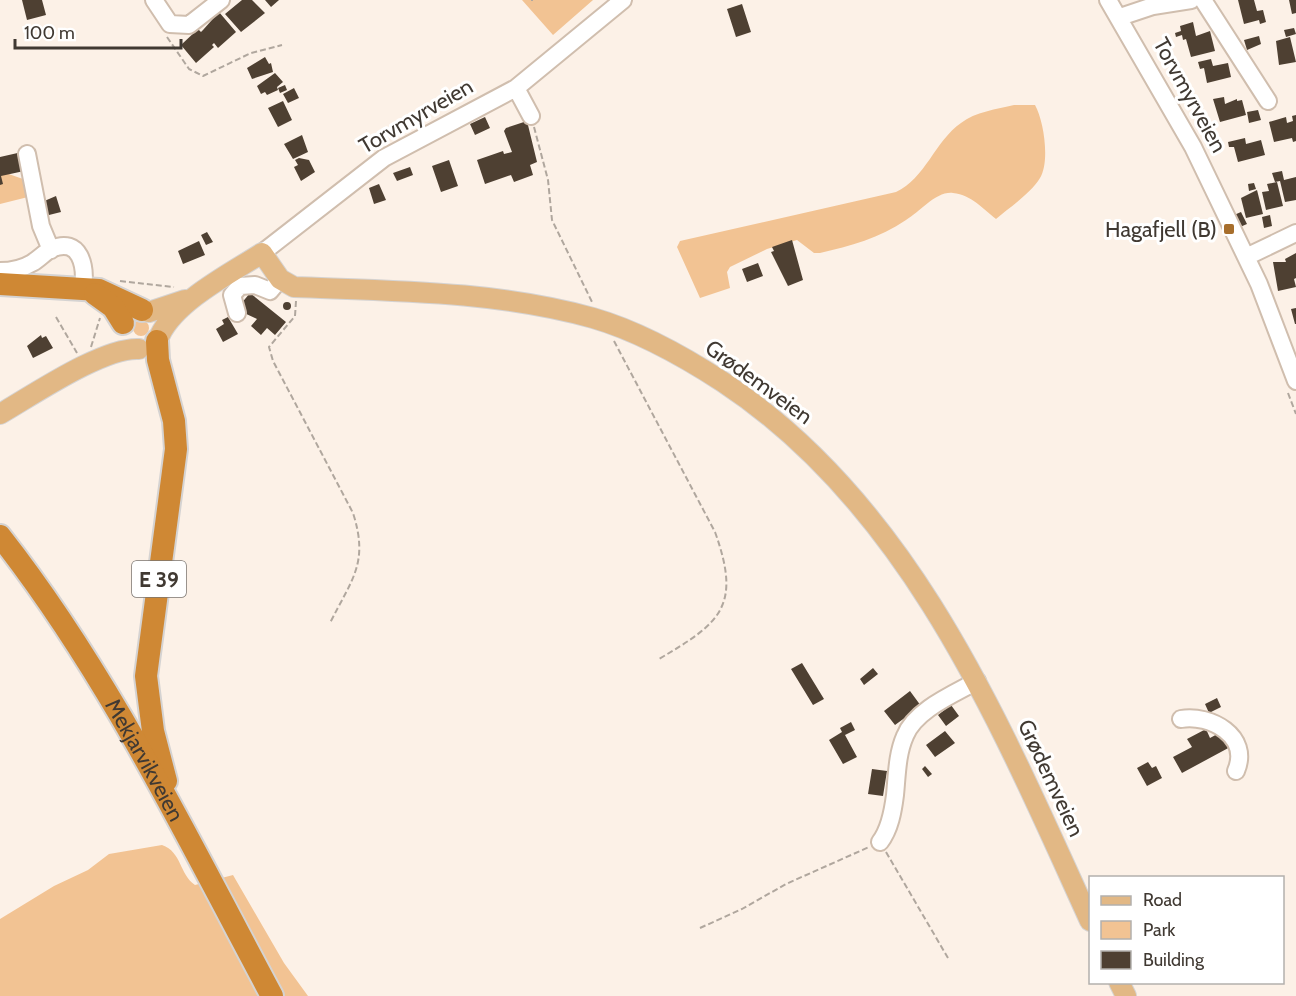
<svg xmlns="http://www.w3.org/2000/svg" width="1296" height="996" viewBox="0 0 1296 996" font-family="Cabin,sans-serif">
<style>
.green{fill:#f2c393}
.building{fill:#4e4032}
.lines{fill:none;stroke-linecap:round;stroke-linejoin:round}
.minor-casing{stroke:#d0beae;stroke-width:20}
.major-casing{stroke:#d5d3d2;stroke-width:22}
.highway-casing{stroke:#d5d3d2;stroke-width:26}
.path{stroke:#b0a79e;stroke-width:2;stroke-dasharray:6 3;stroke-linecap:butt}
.minor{stroke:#fff;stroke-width:16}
.major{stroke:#e2b885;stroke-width:20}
.highway{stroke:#cf8834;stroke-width:22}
.poi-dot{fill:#a76e2c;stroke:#fff;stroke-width:2}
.labels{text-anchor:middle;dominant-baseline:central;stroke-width:6;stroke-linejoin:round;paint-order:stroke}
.shield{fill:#fff;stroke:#797470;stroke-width:1.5}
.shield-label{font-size:21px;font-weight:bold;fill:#403932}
.street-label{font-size:22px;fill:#403932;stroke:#fff}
.poi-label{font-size:22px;fill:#403932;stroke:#fff;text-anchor:end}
</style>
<rect width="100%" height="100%" fill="#fcf1e7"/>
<path class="green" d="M522,0h71l-40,35z
M1014,105h21c9,16 15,57 5,73 -10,16 -30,29 -44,41 -13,-10 -24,-24 -43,-26 -17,-2 -33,19 -47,27 -26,18 -56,26 -86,33h-6l-17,-13 -30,9 -37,18 -3,5 3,16 -30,10 -23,-51 3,-6 216,-49c29,-13 39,-51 65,-69 14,-11 36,-14 53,-18z
M0,171l23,8 5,18 -28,7z
M133 328a8 8 0 1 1 16 0a8 8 0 1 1-16 0Z
M162,845c20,7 17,29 33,40l38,-10 51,88 24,33h-308v-77l54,-33 34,-16 21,-16z"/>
<path class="building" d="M22,0h20l4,15 -19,5z
M242,0h10l13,13 -24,19 -16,-18z
M265,0h14l-8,7z
M1238,0h16l3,11 6,-1 3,12 -6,2 -1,-4 -15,4z
M1289,0h7v13l-4,1z
M742,4l9,28 -15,5 -9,-28z
M219,12l17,20 -18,16 -4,-5 -2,2 2,2 -18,16 -15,-18 17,-16 3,3 2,-2z
M1193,22l3,14 14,-5 5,20 -24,6 -5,-18 -3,1 -1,-5 -6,2 -1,-4 6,-2 -1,-5z
M1294,28l2,6 -10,3 -2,-7z
M1259,36l2,8 -14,6 -3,-10z
M1290,37l6,25 -17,3 -3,-24z
M265,57l4,7 2,-1 2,9 -21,7 -5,-11z
M1211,59l2,7 15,-3 3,14 -24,6 -3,-15 -4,1 -2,-7z
M275,73l8,9 -6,5 1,3 -11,5 -2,-3 -4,2 -4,-8z
M285,85l2,5 -7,3 -2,-5z
M294,88l5,10 -11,5 -5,-9z
M1224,97l1,7 12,-5v2l5,-1 4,15 -26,7 -7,-23z
M283,101l9,19 -14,7 -10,-19z
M1258,110l3,10 -12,3 -2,-11z
M1296,115v26l-3,1 -1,-4 -18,4 -5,-20 17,-5 1,6 6,-2 -1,-5z
M485,117l5,11 -15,7 -5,-11z
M527,121l10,41 -7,3 3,10 -19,7 -3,-7 -26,9 -8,-24 26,-9 1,3 8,-2 -8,-21 2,-3z
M302,135l6,17 -15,7 -9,-15z
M1245,138l1,6 15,-4 4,15 -27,7 -4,-15h-5l-1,-5z
M22,152l2,19 -23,5 2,8 -3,1v-28z
M299,158l10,2 6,12 -14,9 -7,-14 4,-2 -3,-5z
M449,160l9,26 -17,6 -9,-26z
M410,167l3,8 -16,6 -4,-8z
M1282,171l2,9 12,-3v23l-11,2 -5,-21 -5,1 -3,-9z
M1277,182l6,24 -17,4 -4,-18 7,-1 -2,-7z
M1254,183l2,6 -7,2 -1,-7z
M379,184l7,16 -12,4 -5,-16z
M1257,190l6,24 -17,4 -5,-20z
M56,196l5,16 -16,4 -3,-14z
M1241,212l6,12 -7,3 -6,-12z
M1270,215l2,11 -8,2 -2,-11z
M207,232l6,10 -7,3 -5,-10z
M792,240l11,40 -15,6 -17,-34 3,-1 -2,-4z
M199,241l6,14 -22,9 -5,-13z
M1296,253v25l-2,1 2,8 -18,4 -5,-29h13l-1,-3z
M758,263l5,13 -16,6 -5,-13z
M250,293l36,29 -11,13 -8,-7 -6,7 -10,-9 6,-7 -15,-7 3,-3 -5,-4z
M283 306a4 4 0 1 1 8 0a4 4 0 1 1-8 0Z
M1296,308v16h-1l-4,-15z
M228,317l10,17 -15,8 -7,-13 8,-5 -2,-4z
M41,335l1,3 4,-2 7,12 -20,10 -6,-12z
M802,663l22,36 -11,6 -22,-36z
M873,668l5,6 -14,11 -4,-6z
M910,691l11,15 -26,19 -11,-14z
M1217,698l4,9 -12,6 -4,-9z
M951,705l8,11 -13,10 -8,-11z
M851,722l4,8 -10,5 12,22 -14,7 -14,-24 13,-8 -2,-4z
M1206,729l4,9 13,-7 9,15 -50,27 -9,-16 19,-10 -5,-8z
M945,731l10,12 -20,14 -9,-12z
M1148,762l4,6 4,-2 6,12 -15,8 -10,-18z
M925,766l7,8 -4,3 -6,-8z
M872,769l15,2 -4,25 -15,-2z"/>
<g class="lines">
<g class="minor-casing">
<path id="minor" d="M154,0l16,24 19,1 32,-25
M1108,0l85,147 66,137 37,97
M1203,0l65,101
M1120,17l33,-11 38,-6
M516,88l15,28
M27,154l14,72 10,24
M262,253l122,-95 132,-70 107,-88
M1246,257l50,-24
M0,271c11,0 22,-2 32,-8 7,-4 12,-10 19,-14 30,-13 35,18 32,39
M237,313l-5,-18 8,-9 15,-1 15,6 10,-12
M1181,719c29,-5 70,17 55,52
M880,842c10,-13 13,-31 15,-47 2,-20 2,-41 10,-59 10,-26 49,-42 72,-55"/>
</g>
<g class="major-casing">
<path id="major" d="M149,312l36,-12
M160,335c16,-34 71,-62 102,-82l18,26 14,8c100,4 202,4 299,31 45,13 90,38 130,64 188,124 277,342 367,539
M0,414c33,-19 103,-67 139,-65
M1119,982l7,14"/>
</g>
<g class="highway-casing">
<g id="highway">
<path d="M0,284l99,6 43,20"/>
<path d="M95,294l18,13 10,16"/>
<path d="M157,341l1,19 16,61 2,28 -30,227 7,55 13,50"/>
<path id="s1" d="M0,536c110,140 188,304 272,460"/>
</g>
</g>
<path class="path" d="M531,0h2
M167,37l22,32 14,7 48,-23 31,-8
M534,127l14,53 4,40 40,82
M120,281l54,6
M296,301l-1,15 -26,31 4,14 80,152c16,50 -1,66 -23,110
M56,317l21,36
M614,341l101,191c27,75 5,91 -56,127
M91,347l9,-29
M1288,393l8,21
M886,852l62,106
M700,928l42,-19 44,-25 83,-37"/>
<use href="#minor" class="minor"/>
<use href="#major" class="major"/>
<use href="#highway" class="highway"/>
</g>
<rect class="poi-dot" x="1223" y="223" width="12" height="12" rx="3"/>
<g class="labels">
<rect class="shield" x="132" y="561" width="54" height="36" rx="4.5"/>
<g class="shield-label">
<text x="159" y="579">E 39</text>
</g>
<g class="street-label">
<text transform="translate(1190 95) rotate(61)">Torvmyrveien</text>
<text transform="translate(416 116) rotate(-30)">Torvmyrveien</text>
<text transform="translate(759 382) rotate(36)">Grødemveien</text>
<text stroke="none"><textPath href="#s1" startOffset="267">Mekjarvikveien</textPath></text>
<text transform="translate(1051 778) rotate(65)">Grødemveien</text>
</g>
<g class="poi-label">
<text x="1217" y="229">Hagafjell (B)</text>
</g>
</g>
<rect x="1089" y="876" width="195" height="108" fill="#ffffff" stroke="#b3b0ad" stroke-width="1.5"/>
<rect x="1101" y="896" width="30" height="9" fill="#e2b885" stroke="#b3b0ad" stroke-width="1.5"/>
<text x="1143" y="906" font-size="18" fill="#403932">Road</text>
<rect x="1101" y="921" width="30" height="18" fill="#f2c393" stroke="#b3b0ad" stroke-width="1.5"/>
<text x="1143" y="936" font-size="18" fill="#403932">Park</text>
<rect x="1101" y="951" width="30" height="18" fill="#4e4032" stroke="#b3b0ad" stroke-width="1.5"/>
<text x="1143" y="966" font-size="18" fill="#403932">Building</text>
<path d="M15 39v9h166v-9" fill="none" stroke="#403932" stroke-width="3"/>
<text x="24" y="39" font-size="18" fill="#403932" stroke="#ffffff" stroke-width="4.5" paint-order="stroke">100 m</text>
</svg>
